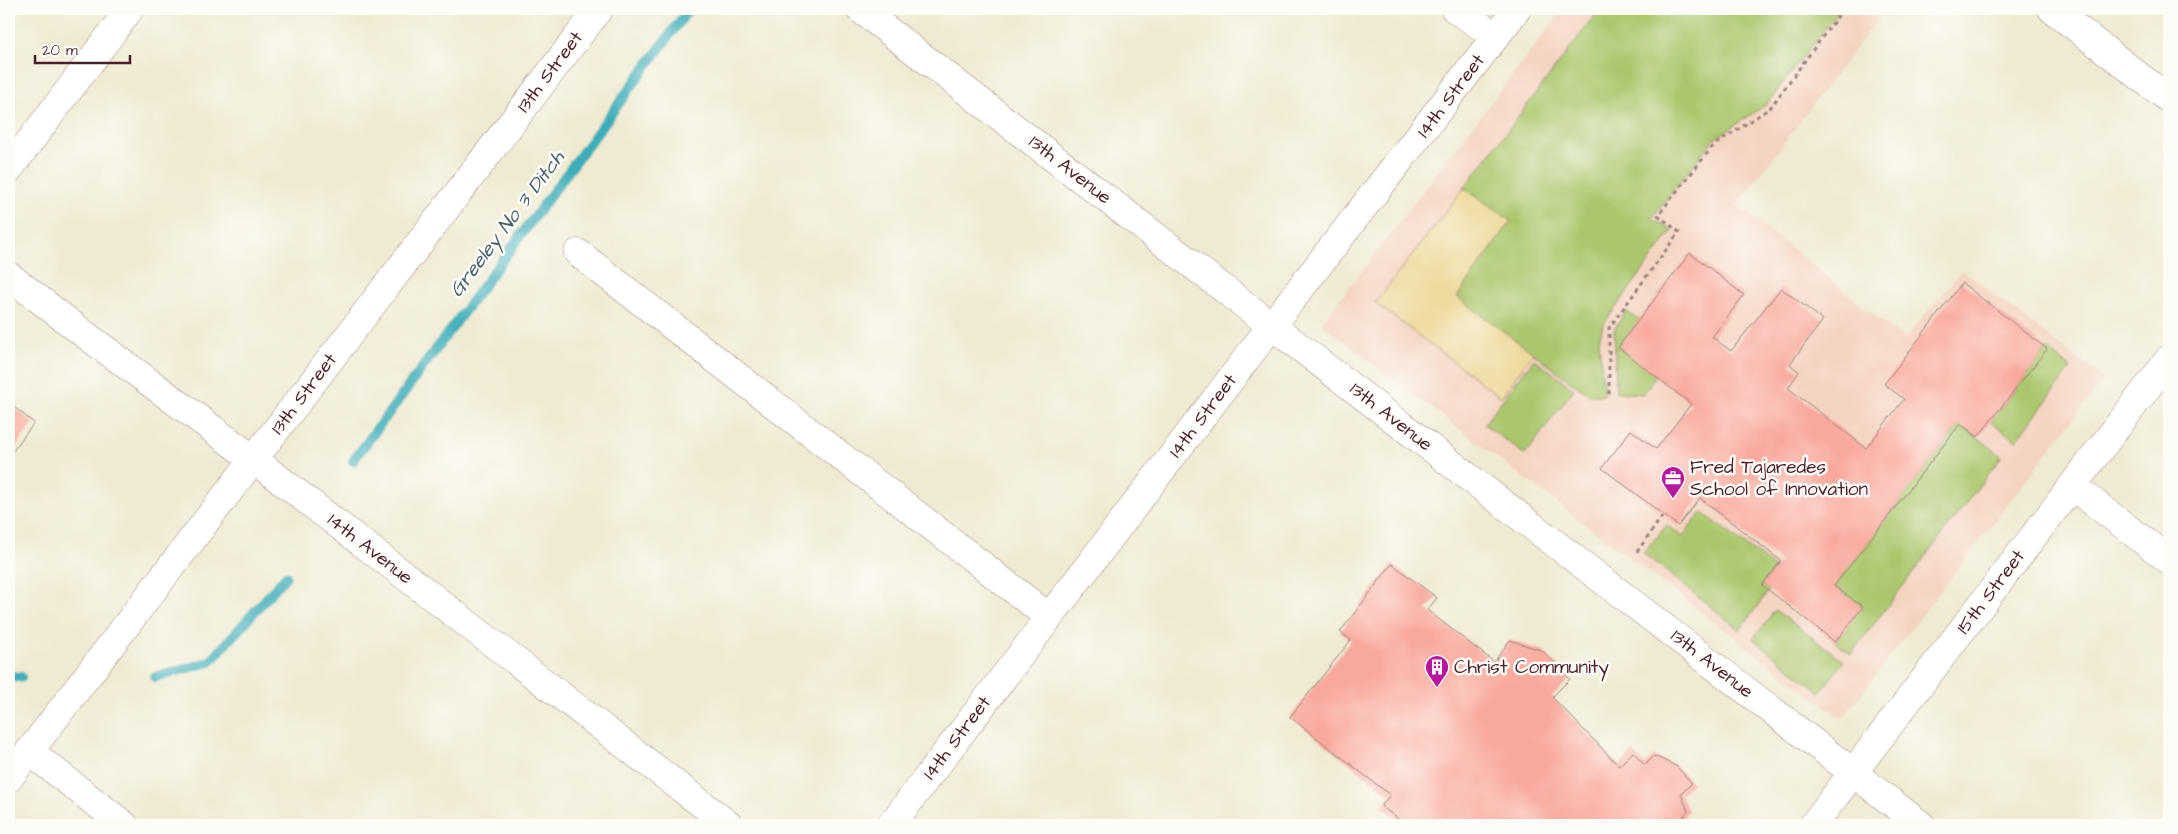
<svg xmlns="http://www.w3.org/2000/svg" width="2178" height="834" viewBox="0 0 2178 834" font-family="'Architects Daughter',sans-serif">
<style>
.built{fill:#f4d3c0}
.green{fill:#abc76d;stroke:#7a734c}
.sand{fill:#eeda9e;stroke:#9c7c64}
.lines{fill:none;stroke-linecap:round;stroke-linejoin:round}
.stream{stroke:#3dadb9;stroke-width:10}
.building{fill:#f9a99c}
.minor-casing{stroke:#9c847e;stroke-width:29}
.path{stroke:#9c847e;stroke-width:3;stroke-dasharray:4 4;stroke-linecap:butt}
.minor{stroke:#fff;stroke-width:28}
.labels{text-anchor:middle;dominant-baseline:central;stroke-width:5;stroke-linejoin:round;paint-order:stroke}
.street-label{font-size:19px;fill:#4a1f2b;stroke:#fdfcf7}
.poi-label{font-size:19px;fill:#4a1f2b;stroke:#fdfcf7;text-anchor:start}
.water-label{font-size:20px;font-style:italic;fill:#445f6b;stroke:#fdfcf7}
</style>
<rect width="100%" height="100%" fill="#fdfcf7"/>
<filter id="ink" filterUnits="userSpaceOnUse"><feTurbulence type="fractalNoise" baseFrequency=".02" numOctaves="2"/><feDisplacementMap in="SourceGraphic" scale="10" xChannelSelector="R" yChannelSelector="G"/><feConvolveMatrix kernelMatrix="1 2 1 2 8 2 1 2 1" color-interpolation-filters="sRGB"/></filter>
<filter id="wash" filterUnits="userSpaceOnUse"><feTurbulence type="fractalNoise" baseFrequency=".0096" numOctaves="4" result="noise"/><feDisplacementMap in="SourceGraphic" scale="20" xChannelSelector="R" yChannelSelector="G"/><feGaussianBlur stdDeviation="1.12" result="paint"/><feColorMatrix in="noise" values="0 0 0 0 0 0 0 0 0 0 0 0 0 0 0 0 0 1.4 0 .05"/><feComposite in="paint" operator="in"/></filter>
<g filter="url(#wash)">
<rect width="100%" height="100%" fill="#efead1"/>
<path class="built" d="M1563,9h322l-148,196 168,134 57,-69 142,109 -262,340 -521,-395z"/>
<path class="green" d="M1600,9h240l-73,95 -54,36 -61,78 20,13 -69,94 -4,16 5,54h-15l-132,-98 54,-76 -47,-33z
M1626,311l13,9 -21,27 38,29 -13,18 -27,-2 -2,-63z
M2047,349l24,19 -55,73 -25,-20z
M1534,359l40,30 -49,66 -41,-31z
M1960,424l42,32 -151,198 -16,-12 27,-35 -28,-21z
M1702,512l73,56 -13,17 7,5 -29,40 -97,-77 24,-28 15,12z
M1775,610l69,51 -24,31 -67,-53z"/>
<path class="sand" d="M1464,188l47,33 -54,76 76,56 -32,44 -126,-94z"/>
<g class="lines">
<path class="stream" d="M353,461l336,-452
M9,676l12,1
M155,677l55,-15 76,-86"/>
</g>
<g id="blocks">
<path class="building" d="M1690,253l54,42 -32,42 19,14 50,-63 42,32 -33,44 9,8 -11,16 78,60 38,-49 -20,-15 78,-101 85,66 -69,88 -18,-13 -126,162 29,21 -28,35 -73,-57 19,-24 -81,-63 -22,28 -76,-58 29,-38 25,19 35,-45 -73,-57z
M9,403l25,20 -25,33z
M1392,564l45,34 -10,12 67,52 16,-22 33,11 27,28 -18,18 67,69 14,-14 12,13 9,-9 22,10 16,17 -11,11 7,17 -11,14h-271l-25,-19 9,-11 -100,-78 61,-77 -11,-8z"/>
</g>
</g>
<g filter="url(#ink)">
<use href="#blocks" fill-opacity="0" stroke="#9c847e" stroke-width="1"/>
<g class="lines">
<g class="minor-casing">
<path id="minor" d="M860,9l1061,816
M1455,9l41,27
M2052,9l117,90
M9,169l121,-160
M578,253l471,364
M9,276l74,57 170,126 476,366
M2072,486l97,74
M29,751l95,74
M9,778l590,-769
M891,825l381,-500 245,-316
M1813,825l356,-466"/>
</g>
<path class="path" d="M1609,394v-66l70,-96 -21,-17 55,-69 57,-38 73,-99
M1637,552l26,-37"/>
<use href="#minor" class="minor"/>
</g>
</g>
<defs>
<g id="office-pin" transform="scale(1.25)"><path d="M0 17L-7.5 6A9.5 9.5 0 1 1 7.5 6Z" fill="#b5179e" stroke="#fdfcf7"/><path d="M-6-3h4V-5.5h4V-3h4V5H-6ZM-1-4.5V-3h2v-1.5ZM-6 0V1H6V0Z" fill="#fff"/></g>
<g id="building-pin" transform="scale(1.25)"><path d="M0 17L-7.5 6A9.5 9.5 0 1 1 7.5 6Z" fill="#b5179e" stroke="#fdfcf7"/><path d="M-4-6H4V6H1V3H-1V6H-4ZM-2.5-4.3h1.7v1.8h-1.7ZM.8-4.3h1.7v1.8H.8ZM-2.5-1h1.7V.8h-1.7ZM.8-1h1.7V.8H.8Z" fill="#fff"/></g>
</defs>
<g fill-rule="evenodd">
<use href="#office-pin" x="1673" y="478"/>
<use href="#building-pin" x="1437" y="667"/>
</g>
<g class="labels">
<g class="street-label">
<text transform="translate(550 72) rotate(-53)">13th Street</text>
<text transform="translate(1451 96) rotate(-53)">14th Street</text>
<text transform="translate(1070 170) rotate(38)">13th Avenue</text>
<text transform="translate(304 394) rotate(-53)">13th Street</text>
<text transform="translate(1203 416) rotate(-53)">14th Street</text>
<text transform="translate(1391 417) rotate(38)">13th Avenue</text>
<text transform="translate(370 549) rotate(38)">14th Avenue</text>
<text transform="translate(1991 592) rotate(-53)">15th Street</text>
<text transform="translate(1712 664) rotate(38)">13th Avenue</text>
<text transform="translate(957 738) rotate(-53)">14th Street</text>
</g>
<g class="poi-label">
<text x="1690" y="467">Fred Tajaredes<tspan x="1690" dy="22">School of Innovation</tspan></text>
<text x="1454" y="667">Christ Community</text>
</g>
<g class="water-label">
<text transform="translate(507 224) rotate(-53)">Greeley No 3 Ditch</text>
</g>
</g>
<rect width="2178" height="834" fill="none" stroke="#fdfcf7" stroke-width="30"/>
<path d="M35 55v8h95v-8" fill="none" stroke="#4a1f2b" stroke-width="2.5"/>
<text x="42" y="55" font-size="15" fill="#4a1f2b" stroke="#fdfcf7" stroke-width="4" paint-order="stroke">20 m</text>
</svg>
